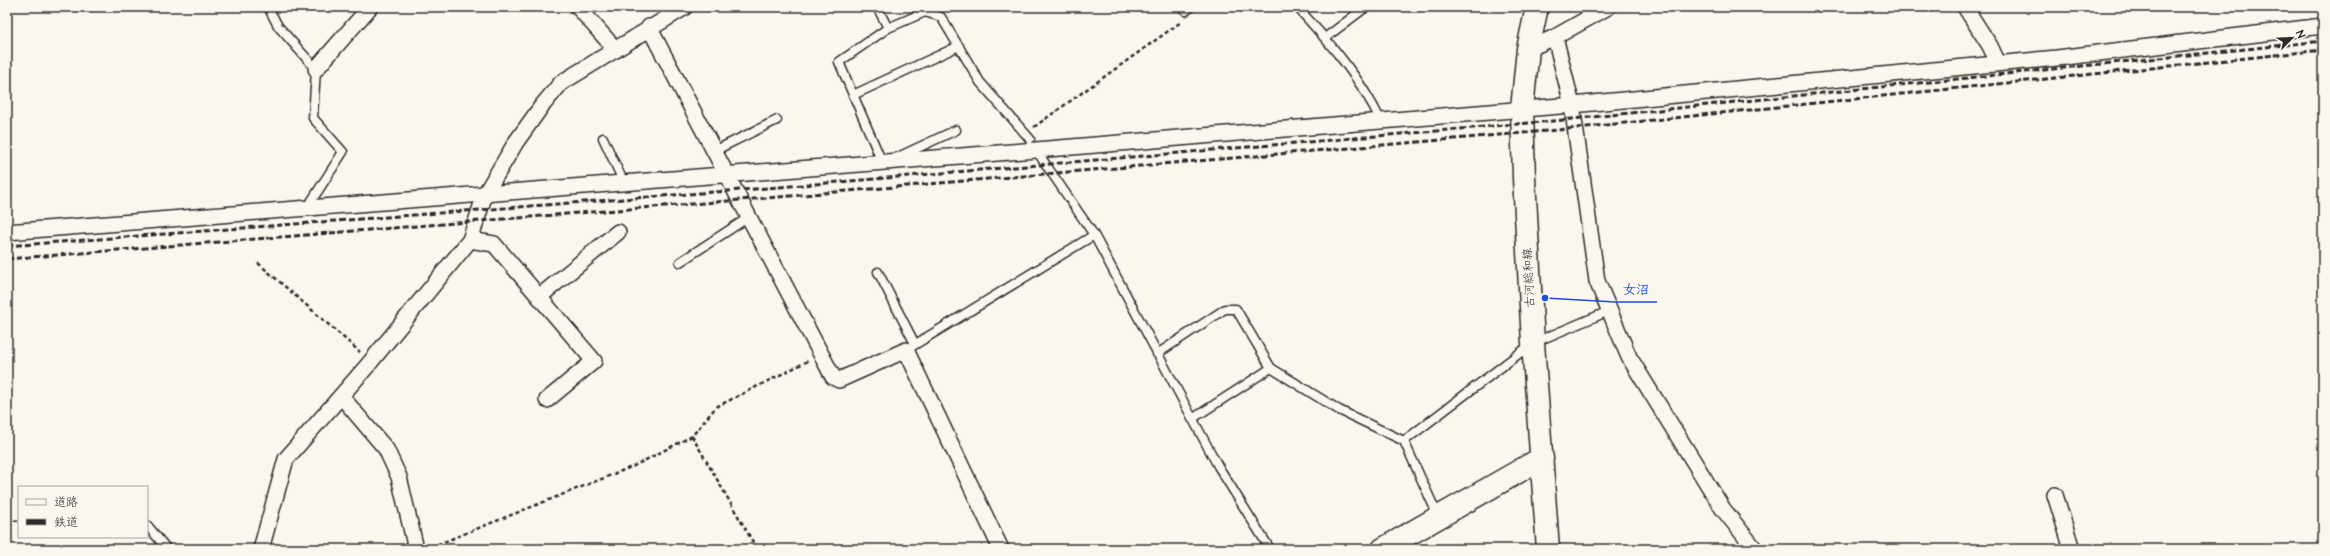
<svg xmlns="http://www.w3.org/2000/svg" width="2330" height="556" viewBox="0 0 2330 556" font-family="'Architects Daughter','Klee One',sans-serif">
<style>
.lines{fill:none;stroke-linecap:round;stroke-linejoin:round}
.lane-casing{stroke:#2b2b2b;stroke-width:11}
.street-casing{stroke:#2b2b2b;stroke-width:18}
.secondary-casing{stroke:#2b2b2b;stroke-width:25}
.path{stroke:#2b2b2b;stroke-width:2.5;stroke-dasharray:4 3;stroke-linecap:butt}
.lane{stroke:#fbf7ec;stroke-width:8}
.street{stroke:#fbf7ec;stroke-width:15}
.secondary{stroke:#fbf7ec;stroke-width:22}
.rail{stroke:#2b2b2b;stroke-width:3;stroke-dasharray:6 3;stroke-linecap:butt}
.labels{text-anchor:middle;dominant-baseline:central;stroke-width:3.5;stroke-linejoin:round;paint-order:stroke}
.street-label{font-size:12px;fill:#2b2b2b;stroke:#fbf7ec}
.leader{fill:none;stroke:#1d4ed8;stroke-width:1.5}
.callout-dot{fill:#1d4ed8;stroke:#fbf7ec;stroke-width:1.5}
.callout-label{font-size:13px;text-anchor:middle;font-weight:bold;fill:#1d4ed8;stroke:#fbf7ec;stroke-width:3.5;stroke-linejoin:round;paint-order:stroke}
</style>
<rect width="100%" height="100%" fill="#fbf7ec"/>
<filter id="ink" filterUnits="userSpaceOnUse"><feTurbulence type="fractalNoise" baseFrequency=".025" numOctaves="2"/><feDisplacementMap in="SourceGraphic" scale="8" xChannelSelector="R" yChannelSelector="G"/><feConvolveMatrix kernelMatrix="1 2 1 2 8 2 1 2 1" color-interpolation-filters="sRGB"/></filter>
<g filter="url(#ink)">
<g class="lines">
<g class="lane-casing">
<path id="lane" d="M268,7l10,19 38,43 -3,49 30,34 -36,56
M877,7l11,21
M1182,7l4,4 5,-4
M1297,7c32,35 63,70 84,114
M1325,38l41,-31
M853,95l106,-49
M603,138l21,45
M1036,150l58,85 124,231 52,83
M714,151l63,-31
M898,157l58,-27
M882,162l-43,-100 49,-34 37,-16 16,5 39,65 50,57
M680,262l69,-45
M878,272l37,72
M906,350l188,-115
M1157,354l68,-45h11l35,59 68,42 65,31 34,75
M1192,419l79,-51
M1404,441l129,-98 76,-32
M147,525l20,24"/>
</g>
<g class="street-casing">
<path id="street" d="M578,7l38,43
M1965,7l25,39 8,17
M649,27l184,350 6,3 67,-30 95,199
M1555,37l17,68 25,176 32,76 94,152 32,40
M1528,49l27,-12 53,-30
M316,69l54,-62
M7,232l1029,-82 536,-45 485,-47 266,-32
M470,240l24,4 100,117 -47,39
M539,297l79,-65
M341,396l45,53 13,28 17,72
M2055,495l17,54
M261,549l25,-90 82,-94 102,-125 15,-46 31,-52 25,-35 20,-24 124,-76"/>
</g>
<g class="secondary-casing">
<path id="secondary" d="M1537,7l-9,42 -6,60 2,69 9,165 15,206
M1383,549l159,-91"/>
</g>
<path class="path" d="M1034,127l147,-105
M258,263l102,89
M692,436l65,113
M7,520l12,1
M431,547l203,-81 58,-30 24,-29 92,-46"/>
<use href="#lane" class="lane"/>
<use href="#street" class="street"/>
<use href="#secondary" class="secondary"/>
<path class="rail" d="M7,246l773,-59 773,-66 770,-80
M7,259l771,-62 780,-67 765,-80"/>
</g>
</g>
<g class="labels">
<g class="street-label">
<text transform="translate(1529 278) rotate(-93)">古河総和線</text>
</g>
</g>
<path class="leader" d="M1545 298L1615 302H1657"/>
<circle class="callout-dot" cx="1545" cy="298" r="4"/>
<g class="callout-label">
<text x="1636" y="294">女沼</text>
</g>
<rect width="2330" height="556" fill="none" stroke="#fbf7ec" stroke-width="24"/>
<rect x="12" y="12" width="2306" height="532" fill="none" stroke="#2b2b2b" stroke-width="1.5" filter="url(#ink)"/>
<rect x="18" y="486" width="130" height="52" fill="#fbf7ec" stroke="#a8a59f"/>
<rect x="26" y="499" width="20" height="6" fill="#fbf7ec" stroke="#a8a59f"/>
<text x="54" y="506" font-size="12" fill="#2b2b2b">道路</text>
<rect x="26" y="519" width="20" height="6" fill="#2b2b2b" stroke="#a8a59f"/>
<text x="54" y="526" font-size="12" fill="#2b2b2b">鉄道</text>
<g transform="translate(2292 38) rotate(66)" stroke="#fbf7ec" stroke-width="3" paint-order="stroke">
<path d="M0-3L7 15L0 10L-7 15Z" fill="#2b2b2b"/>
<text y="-6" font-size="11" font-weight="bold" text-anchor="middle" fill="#2b2b2b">N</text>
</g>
</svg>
